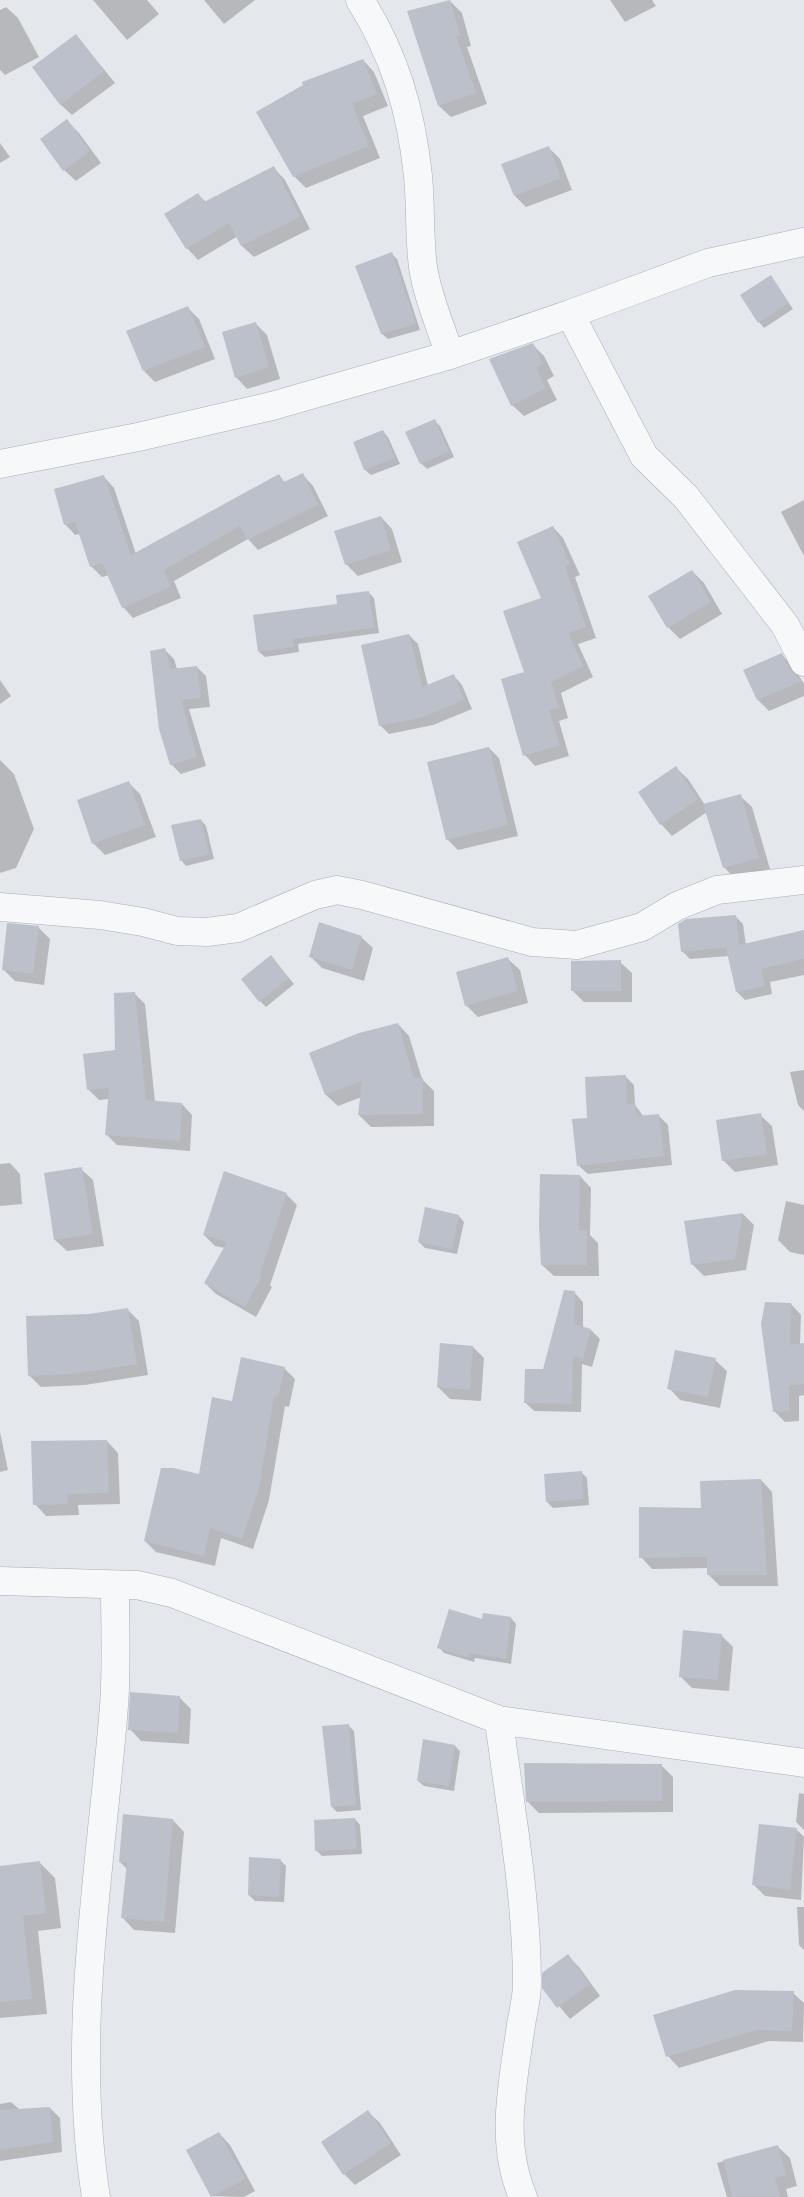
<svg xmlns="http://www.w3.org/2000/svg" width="804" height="2197" viewBox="0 0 804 2197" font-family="'Nunito Sans',sans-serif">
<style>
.shadow{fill:#0003}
.building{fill:#bbc0ca}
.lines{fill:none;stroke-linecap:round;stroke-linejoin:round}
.street-casing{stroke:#a9aeb7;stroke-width:29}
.street{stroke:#f7f8fa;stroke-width:28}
</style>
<rect width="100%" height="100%" fill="#e4e7ec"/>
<path class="shadow" d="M93,0h54l12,14 -32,26z
M204,0h51l-31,24z
M610,0h42l4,6 -31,16z
M450,1l12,12 9,33 -4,1 20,57 -36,13 -12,-11z
M6,7l12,11 21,39 -34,18 -5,-5v-60z
M76,35l39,48 -43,32 -12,-11z
M363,60l11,12 14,34 -25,10 17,42 -74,30 -12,-12z
M67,121l12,12 22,30 -25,18 -12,-11z
M0,143l10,14 -10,6z
M548,147l12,12 12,31 -46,17 -11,-11z
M274,168l11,12 25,49 -56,28 -12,-11 -4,-10 -40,24 -11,-12 11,-53 8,7z
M392,254l5,5 23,71 -32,9 -6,-5 -25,-68z
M771,277l22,32 -29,19 -5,-6z
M188,308l11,11 16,40 -60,23 -11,-11z
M255,323l12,12 13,44 -33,10 -11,-12z
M533,345l11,11 10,20 -7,4 10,20 -33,16 -12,-11z
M434,420l6,6 14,31 -27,12 -6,-6z
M383,431l5,6 12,27 -29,11 -6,-5 -11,-27z
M303,475l10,11 15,30 -70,34 -10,-11 -74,42 7,17 -48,20 -10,-11 -14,-32 -7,2 -11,-11 -11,-32 -5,1 -10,-11 39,-47 10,11 22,66 142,-78 8,7z
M804,500v56l-23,-44z
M381,517l11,12 10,33 -44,14 -12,-12z
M553,527l10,11 17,37 -5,2 21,61 -18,6 15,33 -32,16 7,25 -9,3 10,35 -34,10 -10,-11 1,-82 17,-74z
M692,571l12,12 18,31 -42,25 -12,-12z
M368,592l6,6 5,35 -81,11 1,8 -34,5 -6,-5 79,-47z
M409,635l9,9 10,42 26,-10 8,9 10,24 -39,16 -44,9 -9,-9z
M165,650l9,9 3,10 20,-2 9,9 4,31 -21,2 17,57 -25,8 -10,-10z
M782,655l11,11 11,18v12l-35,15 -11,-11z
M0,680l11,16 -11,8z
M489,748l10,10 19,78 -60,14 -11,-11z
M0,760l14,14 20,55 -18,39 -16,5z
M676,768l12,11 17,26 35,-9 12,11 18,62 -35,10 -11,-12 -17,-55 -35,24 -11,-12 -22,-31z
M129,783l11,11 16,43 -51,18 -12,-12z
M201,820l5,6 8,33 -28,7 -5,-6z
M735,916l8,8 3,21 58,-14v44l-34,7 2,12 -27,6 -8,-8 -8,-36 -39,3 -8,-8z
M38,927l12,12 -6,46 -29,-4 -12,-12z
M361,937l12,11 -9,33 -42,-13 -12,-12z
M271,957l23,27 -28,23 -6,-6z
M508,959l12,11 8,33 -50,14 -12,-12z
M620,962l12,11v29h-48l-11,-11z
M134,993l11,11 10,98 27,2 10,11 -2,36 -73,-6 -10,-10 2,-36 -10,1 -11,-11 28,-37z
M398,1024l11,12 13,43 12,12v35l-63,1 -12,-12 3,-18 -24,9 -12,-11 -16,-41z
M804,1070v41l-6,-6 -8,-33z
M625,1076l9,9 1,20 9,12 14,-2 10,10 4,40 -84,9 -10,-9 10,-46z
M760,1115l12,11 6,39 -43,7 -12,-12z
M10,1163l10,11 2,30 -22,2v-42z
M81,1169l12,11 11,66 -37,5 -12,-11z
M580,1176l11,12 -1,47 8,8 1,33h-45l-12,-11z
M286,1194l11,11 -27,80 2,2 -16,30 -40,-23 -11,-11 20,-35 -10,-2 -11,-11z
M786,1201l18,4v50l-14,-3 -12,-12z
M743,1214l11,11 -8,45 -42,6 -12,-12 -6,-42z
M459,1216l5,6 -7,32 -32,-6 -6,-6z
M574,1292l9,10v26l8,2 9,9 -8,28 -10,-3 -1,48 -47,-1 -9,-9 19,-32z
M791,1304l10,11 -1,29h4v51l-5,1v25l-14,1 -11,-11z
M127,1309l12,12 9,54 -63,10 -44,2 -12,-12 60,-60z
M473,1347l11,11 -3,43 -31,-2 -12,-12z
M715,1360l12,11 -7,37 -40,-8 -11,-12z
M284,1368l11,11 -6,28 -4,-1 -16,94 -16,49 -32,-11 -6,28 -59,-14 -11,-11 55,-65 33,-74z
M0,1432l8,38 -8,2z
M107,1441l11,12 2,51 -42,1 1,10 -33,1 -11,-12z
M581,1472l6,6 2,27 -36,3 -6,-6z
M761,1480l11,12 6,94h-58l-12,-12v-6l-56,1 -11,-12 61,-48z
M511,1618l5,6 -5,40 -36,-6 -1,4 -30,-9 -5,-6 44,-26z
M721,1635l12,12 -4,44 -37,-3 -12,-12z
M179,1697l12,12 -2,35 -48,-3 -11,-12z
M348,1725l6,6 7,79 -24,2 -5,-5z
M455,1746l5,5 -6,40 -30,-5 -6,-5z
M661,1765l12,12v35l-134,1 -12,-12z
M799,1793l5,1v36l-8,-8z
M355,1819l5,6 2,29 -40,2 -6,-6z
M173,1820l11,12 -9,101 -41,-3 -11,-12 4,-49 -7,-7z
M797,1830l7,7 -3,63 -36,-4 -11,-11z
M280,1860l6,6 -2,36 -29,-1 -6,-6z
M39,1862l16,16 6,50 -23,3 9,83 -47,4v-151z
M797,1907h7v43l-5,-5z
M568,1956l11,11 21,29 -30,23 -26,-31z
M793,1993l11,10 -1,39 -34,-1 -90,27 -11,-12z
M11,2102l9,8 30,-2 10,10 2,34 -62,9v-57z
M368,2112l12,11 21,32 -46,30 -11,-11z
M219,2133l11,12 25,46 -11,6 -32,-1z
M778,2147l12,11 7,28 -11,3 2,8h-61l-10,-34z"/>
<path class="building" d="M450,0l10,35 -4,1 20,57 -38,13 -31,-95z
M76,34l28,37 -44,34 -28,-38z
M363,59l14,35 -25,10 17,42 -76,31 -37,-65 47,-27 -1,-3z
M67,119l23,32 -27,20 -23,-32z
M549,146l12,32 -47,18 -13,-32z
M274,166l26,51 -59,29 -12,-23 -43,26 -22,-35 34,-21 6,9z
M392,252l24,72 -35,10 -26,-68z
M771,275l18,28 -31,20 -18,-28z
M188,306l17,41 -62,24 -17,-40z
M256,322l13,45 -34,11 -13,-46z
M533,343l10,21 -7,4 10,20 -35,18 -22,-47z
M435,419l14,33 -29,12 -15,-32z
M383,430l12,28 -31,12 -11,-28z
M303,473l15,32 -71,35 -7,-14 -76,44 7,17 -49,21 -20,-45 -12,4 -15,-45 -11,3 -10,-36 50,-14 27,80 148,-81 5,8z
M381,516l10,34 -46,15 -11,-34z
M553,526l17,38 -5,2 21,61 -18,6 15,33 -32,16 8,26 -10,2 11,35 -37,11 -22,-77 23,-7 -21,-61 38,-13 -24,-56z
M692,570l19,32 -44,26 -19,-32z
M369,591l5,37 -82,11 2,8 -36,5 -5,-37 84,-11 -1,-9z
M409,634l13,53 32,-13 10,26 -41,17 -44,9 -18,-81z
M165,648l6,21 26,-3 4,32 -20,2 16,57 -27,8 -11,-36 -9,-78z
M782,653l8,17 12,11 -45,19 -14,-30z
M489,747l19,78 -62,15 -19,-78z
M676,766l22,33 -38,26 -22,-33z
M129,781l16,44 -53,19 -15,-44z
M741,794l18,64 -36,10 -20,-64z
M201,819l8,35 -29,7 -9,-36z
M736,915l3,30 65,-15v29l-43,10 4,17 -29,6 -10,-44 5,-1 -50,5 -3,-28 8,-5z
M319,922l43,14 -10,34 -43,-13z
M7,923l32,3 -6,48 -31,-4z
M271,955l18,23 -30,24 -18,-23z
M508,957l10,34 -53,15 -9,-34z
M621,960v31h-50v-30z
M135,992l11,108 36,3 -2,38 -75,-6 4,-47 -22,2 -4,-36 32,-4 -1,-57z
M398,1023l16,55h9v36l-65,1 4,-34 -37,14 -16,-42 50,-20z
M626,1075l1,29 8,-1 2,13 22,-2 5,42 -87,10 -5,-47 15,-1 -2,-41z
M761,1113l6,41 -45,7 -6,-41z
M82,1167l11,67 -39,6 -10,-67z
M224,1171l63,22 -27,81 2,2 -17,31 -41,-24 23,-41 -24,-7z
M540,1174l40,1 -1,55h8v35h-46l-2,-39z
M425,1207l34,8 -7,34 -34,-7z
M743,1213l-8,46 -44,6 -7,-44z
M564,1290l11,1 -1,33 17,5 -8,30 -10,-3 -1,48 -48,-1 1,-34h18z
M765,1302l26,1 -1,42 14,-2v41l-15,2v25l-16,1 -12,-88z
M128,1308l9,56 -65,10 -44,2 -2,-60 63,-2z
M440,1343l33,3 -3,44 -33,-3z
M675,1350l41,8 -8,39 -41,-8z
M241,1357l44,10 -7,30 -4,-1 -15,92 -17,51 -32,-11 -6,28 -60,-15 17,-73h12l26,6 13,-77 20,4z
M107,1440l2,53 -42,1 1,10 -35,1 -2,-64z
M582,1471l1,28 -37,3 -2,-28z
M761,1479l6,96h-60v-18l-68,1v-51l62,1 -1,-27z
M449,1609l33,10 1,-6 28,4 -5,42 -37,-6 -1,4 -31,-9z
M683,1630l39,4 -4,46 -39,-3z
M130,1692l50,4 -2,37 -50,-3z
M349,1724l7,81 -25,2 -9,-81z
M423,1739l32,6 -6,41 -32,-5z
M524,1763l138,1v37l-136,1z
M123,1814l50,5 -9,103 -43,-4 6,-55 -8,-1z
M355,1818l2,31 -42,2 -1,-31z
M759,1824l38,4 -7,62 -38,-5z
M249,1857l32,2 -2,38 -31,-2z
M40,1861l6,52 -23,3 9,83 -32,3v-136z
M568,1954l22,30 -33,24 -15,-20v-15z
M735,1990l59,1 -2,40 -35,-1 -91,27 -13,-42z
M50,2107l3,35 -53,8v-40z
M368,2110l23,33 -48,32 -22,-33z
M219,2132l26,47 -34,18 -25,-47z
M778,2145l8,30 -11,3 5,19h-48l-9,-37z"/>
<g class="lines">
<g class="street-casing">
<path id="street" d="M360,0c35,56 51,110 58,176 3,30 1,61 5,91 4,28 18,61 27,88
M570,314l74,142 42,41 99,128 19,37
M0,464l138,-27 134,-31 178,-51 120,-41 138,-51 96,-21
M0,907l100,8 43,7 34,9 30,1 31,-4 77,-33 22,-5 25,5 170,47 45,3 65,-18 35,-21 40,-16 87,-10
M0,1581l137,4 35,8 327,127 305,43
M499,1720c11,88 28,176 28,264 0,14 -4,28 -6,41 -8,58 -22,116 2,172
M96,2197c-26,-163 5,-328 18,-491 3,-40 1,-81 1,-121"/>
</g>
<use href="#street" class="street"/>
</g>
</svg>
